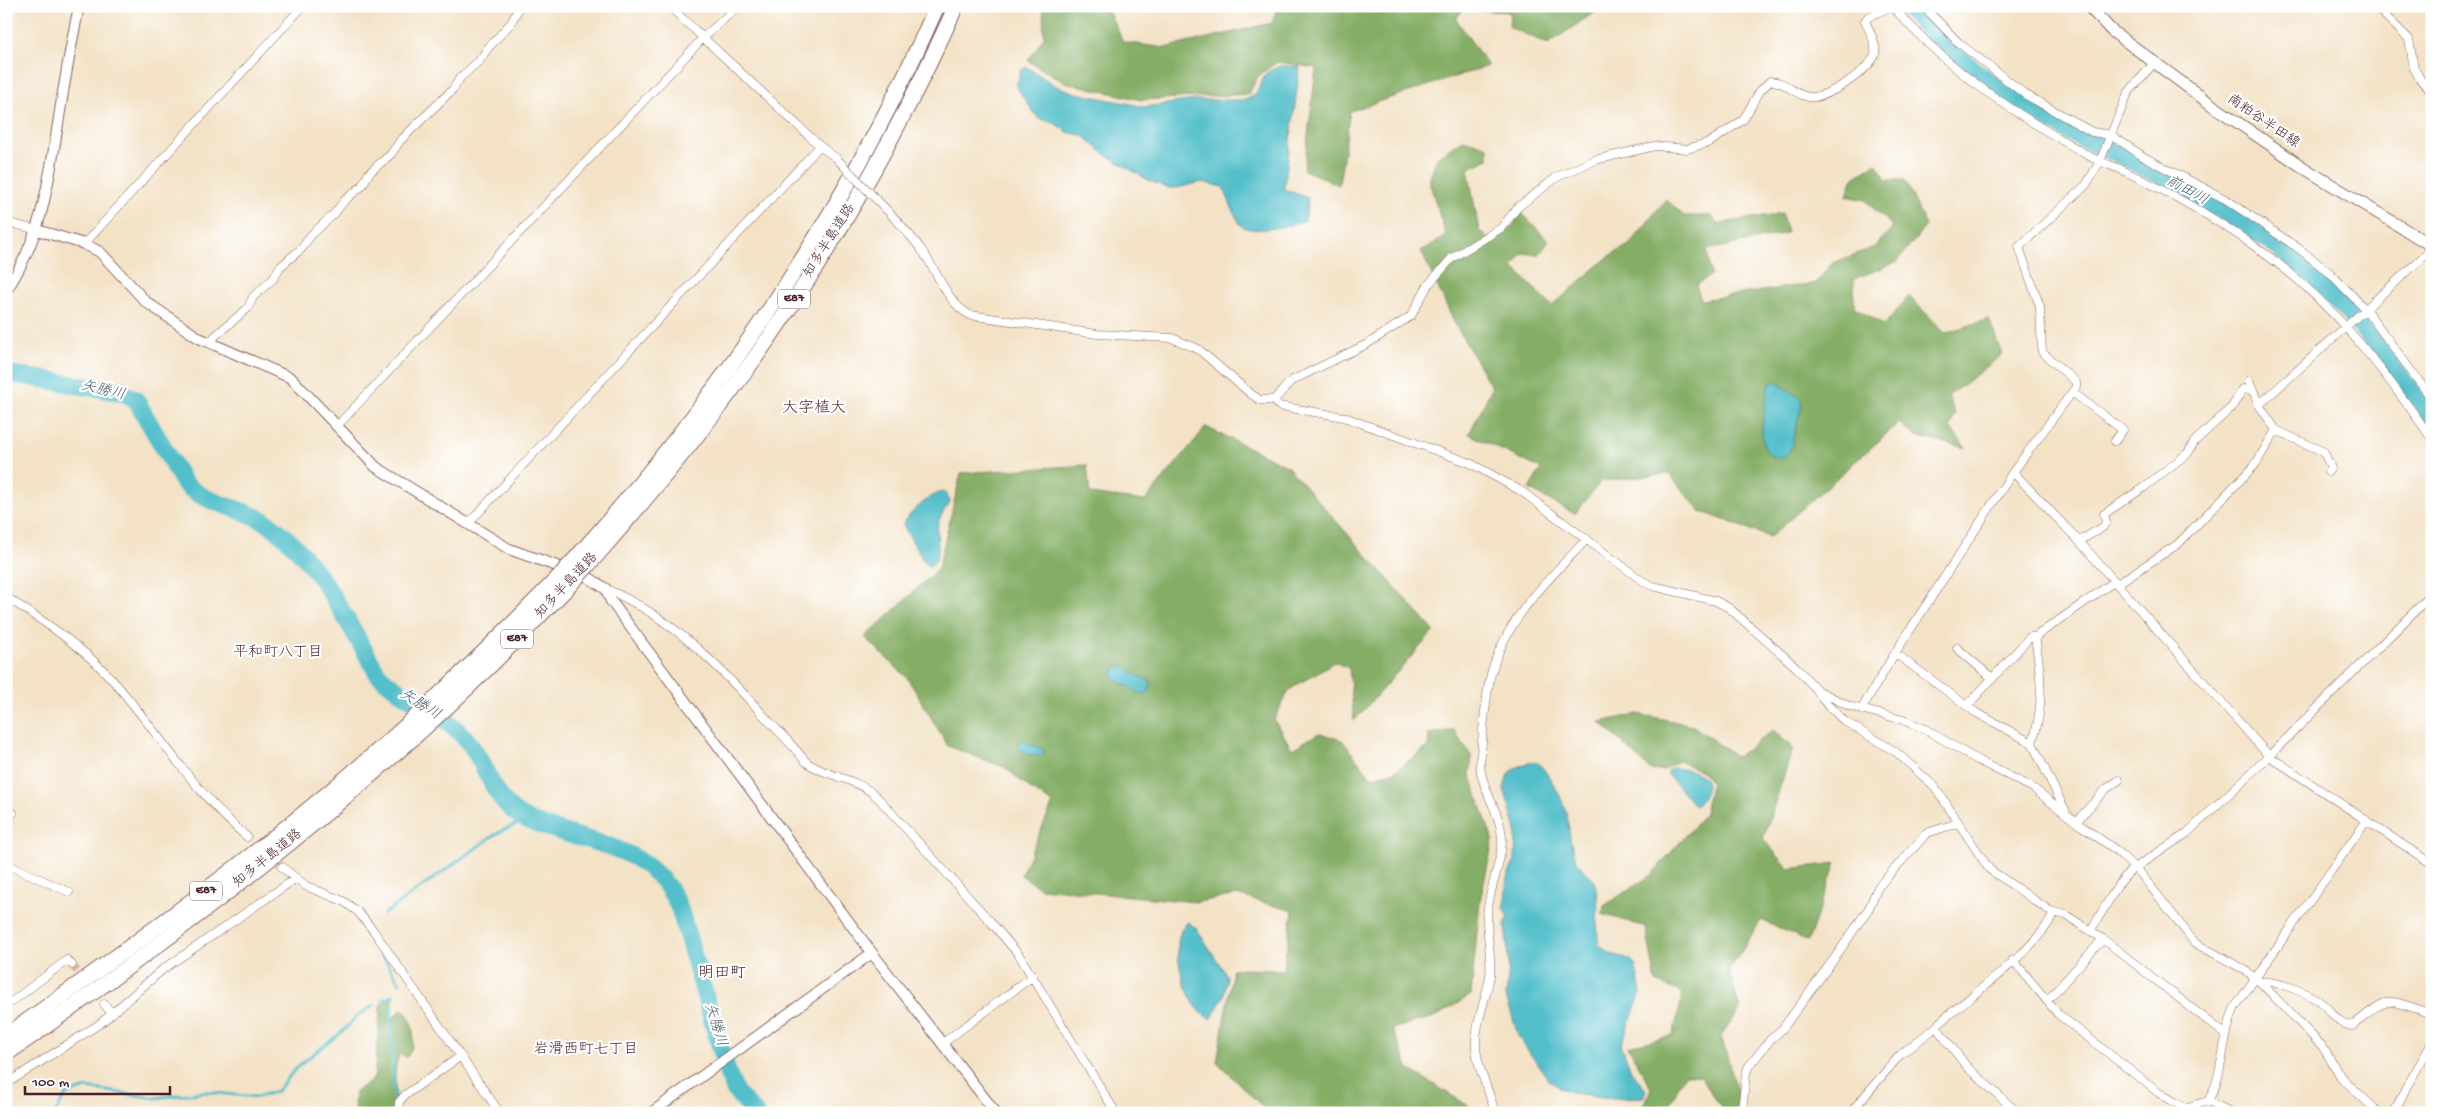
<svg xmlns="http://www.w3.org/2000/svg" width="2438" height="1119" viewBox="0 0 2438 1119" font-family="'Gochi Hand','Klee One',sans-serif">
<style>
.forest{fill:#84ad65;stroke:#676648}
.water{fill:#52bfcb;stroke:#4e6f7b}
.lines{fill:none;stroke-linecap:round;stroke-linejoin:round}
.stream{stroke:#52bfcb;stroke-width:3}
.river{stroke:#52bfcb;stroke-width:18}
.minor-tunnel{stroke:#d1bba7;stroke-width:8;stroke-dasharray:8 4;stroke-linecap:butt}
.minor-casing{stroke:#856361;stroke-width:9}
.tertiary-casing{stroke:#856361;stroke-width:12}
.secondary-casing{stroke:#856361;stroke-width:13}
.motorway-casing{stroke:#856361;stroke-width:17}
.minor{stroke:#fff;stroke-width:8}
.tertiary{stroke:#fff;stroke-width:10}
.secondary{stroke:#fff;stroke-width:11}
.motorway{stroke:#fff;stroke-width:15}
.minor-bridge-casing{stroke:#856361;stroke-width:9;stroke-linecap:butt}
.motorway-bridge-casing{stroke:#856361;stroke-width:17;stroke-linecap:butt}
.minor-bridge{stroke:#fff;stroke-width:8}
.motorway-bridge{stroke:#fff;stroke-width:15}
.labels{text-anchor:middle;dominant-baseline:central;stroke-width:4.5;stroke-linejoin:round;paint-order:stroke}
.shield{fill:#fff;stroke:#80626b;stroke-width:1}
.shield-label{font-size:12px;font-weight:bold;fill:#4a1f2b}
.street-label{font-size:14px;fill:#4a1f2b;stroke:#fff}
.water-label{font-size:15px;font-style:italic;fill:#4d5f6b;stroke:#fff}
.neighbourhood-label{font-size:15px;fill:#4a1f2b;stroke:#fff}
.quarter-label{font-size:16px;fill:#4a1f2b;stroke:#fff}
</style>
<rect width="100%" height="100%" fill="#fff"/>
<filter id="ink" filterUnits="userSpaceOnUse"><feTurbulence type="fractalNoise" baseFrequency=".02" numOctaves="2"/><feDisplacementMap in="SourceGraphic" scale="10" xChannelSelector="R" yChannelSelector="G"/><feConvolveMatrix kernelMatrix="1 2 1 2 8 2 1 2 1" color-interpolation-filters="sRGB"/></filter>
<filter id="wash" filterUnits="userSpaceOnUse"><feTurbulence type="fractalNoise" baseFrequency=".0096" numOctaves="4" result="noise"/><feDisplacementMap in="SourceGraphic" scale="20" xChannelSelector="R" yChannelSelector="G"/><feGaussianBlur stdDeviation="1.12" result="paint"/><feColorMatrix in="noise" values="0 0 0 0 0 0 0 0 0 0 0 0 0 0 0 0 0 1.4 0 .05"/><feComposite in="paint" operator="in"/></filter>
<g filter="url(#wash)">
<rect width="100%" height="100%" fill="#f3e2c6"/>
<path class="forest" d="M1043,6h63l17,36 42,6 107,-25 6,-17h326l-56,38 -39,-17 1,-15 -47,-3 -7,10 32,47 -138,45 -11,74 -35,-15 12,-102 -39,-6 -19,14 -9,18 -108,6 -77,-18 -36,-21 16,-24z
M1464,139l24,8v12l-20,10 11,62 12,9 22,-14 8,-14 28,29 -10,14 -16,-2 -10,14 39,39 56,-49 21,-12 37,-46 18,17h28l5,8 65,-11 5,20 -80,17 4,25 -15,10 5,15 115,-17 16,-20 43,-16 18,-20 -28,-27 -18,-4 5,-17 24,-16 11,17h18l21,46 -29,36 -43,17v28l30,18 25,-29 36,37 44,-14 13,36 -54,41 7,18 -5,14 16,20 -51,-12 -16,-13 -129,114 -70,-26 -31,-37 -68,7 -26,33 -46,-25 12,-20 -72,-35 23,-46 -36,-62 -35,-75 25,-15 -17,-55 8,-24z
M1206,427l81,39 147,165 -80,90 -5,-53 -15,-6 -45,28 -15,30 18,29 27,-16 23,7 29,37 22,-5 35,-25 1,-13 25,-4 18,27 -2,17 23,67 -13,60 -9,94 -34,21 -45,13 17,40 71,44h-211l-52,-51 16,-93 50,1 10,-59 -56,-16 -40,7 -157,-14 -19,-13 32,-72 -21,-13 -28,-23 -56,-21 -40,-67 -43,-42 73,-68 23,-96 126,-8 3,29 55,7z
M1638,714l54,11 45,32 36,-27 20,18 -30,91 26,30 47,-6 -28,78 -47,-21 -32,51 11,39 -19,26 18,61 -4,16h-10l-25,-37 -15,-2 -20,39h-13l-9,-5 8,-20 -23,-42 45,-10 10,-43 -27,-11 -10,-55 -44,-13 2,-8 47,-31 54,-61 1,-11 6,-20 -10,-12 -24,-10 -14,9 -12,1 -52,-49z
M388,997l4,2 -2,21 12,-11c13,10 15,35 5,48l-7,-3c-9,15 -3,42 -3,59h-43l1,-21 19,-14 7,-74z"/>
<path class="water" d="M1280,66l20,1 -16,122 24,9 -3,23c-13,4 -57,15 -65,3 -7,-11 -11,-25 -17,-37l-21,-5 -25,6h-10l-19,-8 -45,-27 -19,-17 -17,-4 -11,-8 -18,-6 -22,-31 5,-17 6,-3 29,19 20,7 69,14 50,-7h50l10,-5 11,-22z
M1775,381l26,18 1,5 -12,47 -6,7c-35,2 -18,-52 -15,-73z
M943,492l4,2 3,8c-5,7 -10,14 -12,22 -3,12 6,36 -9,42l-3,-1 -23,-40c6,-12 27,-31 40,-33z
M1118,666h4l29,17 -2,9 -8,2 -27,-16 -2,-4z
M1021,740l22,9 1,5c-10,4 -19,1 -26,-7v-5z
M1532,762h6c11,14 23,32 28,50 4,17 3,40 15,55 6,7 13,9 15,21 4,15 -1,38 3,57l12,9 19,5 5,5 6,29 -20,51 10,27 15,19 -3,7 -33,1 -36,-5 -14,-5 -11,-8 -30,-42 -13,-41 3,-31 -4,-42 3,-6 -4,-9 3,-31 8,-18 1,-30 -12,-41 4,-15 11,-8z
M1671,768c26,1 50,9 26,37h-3l-26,-30v-4z
M1188,922l9,7 30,47 -3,20 -13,23c-24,-7 -47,-81 -23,-97z"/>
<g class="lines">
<path class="stream" d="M384,914l106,-76 13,-8 24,-10
M369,936l31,47
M393,994l-3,35 5,81
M382,1000l11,-5
M55,1113l12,-19 20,-6 68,10 50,-6 52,5 20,-6 20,-24 46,-36 14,-15 17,-11"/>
<path class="river" d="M1906,6c46,53 104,93 164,126 20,12 42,18 62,29 45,23 89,48 131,76 70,48 119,114 169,181
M6,373l118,20 12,7 48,83c25,24 60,23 88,43 48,36 76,98 106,148 26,26 63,37 88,65 22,26 27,65 60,80 59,27 126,21 154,91l48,164 7,17 20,22"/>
</g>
</g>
<g filter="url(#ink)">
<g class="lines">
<path class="minor-tunnel" d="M72,965l13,16"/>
<g class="minor-casing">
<path id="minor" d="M669,6l151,140 16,12
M1892,6l-24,11 -3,4c4,9 12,22 10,33 -4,16 -50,46 -66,43 -15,-2 -23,-16 -39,-16l-10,10 -17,29 -33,22 -23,7 -32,-3 -60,14 -38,17 -39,30 -17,21 -49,30 -24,27 -17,31 -44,28 -76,37 -17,19 5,6 65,11 126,46 51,28 123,91 9,4 63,15 13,7 66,58 22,24 6,10 21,21 52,31 39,35 54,82 61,42 16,4 37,24 122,95
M1892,6c49,56 98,91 161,129 15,8 30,19 46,26 7,3 14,5 21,8 47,22 95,49 137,79 73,50 125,120 175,191
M1923,6l36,37 67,52 66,37 19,3 33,22 83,43 71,48 32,25 36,37 66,89
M2375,6l34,33 5,29 6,11 12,14
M873,196c16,16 33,33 47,52 17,21 26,55 50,67l127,19 75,4 26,11 53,45 9,6h14
M6,222l31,8
M84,244l219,-238
M211,344l4,-8 33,-28 5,-11 20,-18 7,-12 22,-19 9,-13 23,-21 10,-13 18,-15 7,-13 22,-19 9,-13 53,-52 7,-11 20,-18 8,-12 23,-25 9,-17
M2249,381l10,24
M2251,390l-8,-1 -11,18 -38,35 -6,11 -45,35 -39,26 2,8 -3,5 -24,14 190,215 163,108
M2072,392l51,38 -8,11
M337,426l366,-388 35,-32
M2276,430l-17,-25 173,-156
M2013,472l66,69
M468,524l352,-378
M2432,554v5
M2117,584l61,-40 77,-79 21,-35 48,22 7,16 -3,4
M606,589c63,26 114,78 159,128 14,15 28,28 41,45 24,17 49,14 72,36l112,123 29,34 97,158
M6,597c39,25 79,51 110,87 44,51 79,109 131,153
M1957,648l35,30
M1895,653l80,59 57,31 33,67
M1817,690l32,16 54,14 22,9 54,32 54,27 47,37 36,25 25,24 54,69 50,27 15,12 62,64 19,31 38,36
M1967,706l63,-69h5l80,-56
M1861,710l34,-57 118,-181 63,-85v-5l-34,-30 -2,-45 -21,-60 67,-62 14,-24 28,-68 25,-29
M2032,743c13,-36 9,-69 3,-106
M6,807l7,6 -7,8
M2076,822l30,-33 13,-9
M6,864l63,28
M282,867l24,19 37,15 14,10 16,19 127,183
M2091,930l27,-45 12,-14 56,-37 80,-75 166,-165
M2013,960l45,54 101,79 26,15 23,-7c17,-28 13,-64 27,-94l132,-187
M2260,982c14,-3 47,11 59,19 12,9 18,23 33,25 42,-32 30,-28 80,-12
M2047,1001l56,-62
M104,1004l8,9
M6,1006l61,-46 5,5
M1936,1027l31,40 51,46
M943,1043l90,-67
M6,1084l95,-61 61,-53 133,-91
M2208,1101l25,12
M398,1113l1,-11 6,-7 56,-39
M1495,1113c-5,-22 -18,-44 -19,-66 -1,-24 10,-47 14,-71 2,-19 -3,-38 -3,-57 0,-27 14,-51 15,-78 0,-28 -20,-49 -22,-76 3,-30 4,-62 11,-91 15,-56 57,-94 96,-135
M1742,1113l4,-40 3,-7 21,-26 13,-12 51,-69 35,-51 9,-21 49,-54 31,-10
M1850,1113l50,-58 36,-28 4,-5c34,-29 95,-70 115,-110
M2394,1113l13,-27 25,-43"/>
</g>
<g class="tertiary-casing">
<path id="tertiary" d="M37,230l47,14 16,8 46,50 53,36 92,40 85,89 133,82 79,28 18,12 5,12 261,352 124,160
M6,291c36,-55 42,-105 52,-167 6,-40 13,-79 21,-118
M651,1113l221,-160"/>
</g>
<g class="secondary-casing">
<path id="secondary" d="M2088,6l24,25 100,74 92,63 128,78"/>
</g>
<g class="motorway-casing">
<path id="motorway" d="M578,556c147,-165 270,-347 359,-550
M589,564c36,-41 71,-82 105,-125 104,-131 193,-280 262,-433
M6,1036c135,-96 269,-193 392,-303 54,-49 105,-99 155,-150
M6,1054c161,-112 319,-231 461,-366 34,-32 66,-66 99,-99"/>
</g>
<use href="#minor" class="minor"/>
<use href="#tertiary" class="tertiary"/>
<use href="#secondary" class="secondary"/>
<use href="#motorway" class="motorway"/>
<g class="minor-bridge-casing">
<path id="minor-bridge" d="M836,158l37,38"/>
</g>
<g class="motorway-bridge-casing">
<path id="motorway-bridge" d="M553,583l25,-27
M566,589l23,-25"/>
</g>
<use href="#minor-bridge" class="minor-bridge"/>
<use href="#motorway-bridge" class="motorway-bridge"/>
</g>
</g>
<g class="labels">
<g class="shield">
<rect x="778" y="289.5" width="32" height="19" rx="4"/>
<rect x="501" y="629.5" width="32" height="19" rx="4"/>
<rect x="190" y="881.5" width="32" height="19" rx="4"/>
</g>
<g class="shield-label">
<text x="794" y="299">E87</text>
<text x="517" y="639">E87</text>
<text x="206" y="891">E87</text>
</g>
<g class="street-label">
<text transform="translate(2263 122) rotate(34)">南粕谷半田線</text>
<text transform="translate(830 241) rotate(-58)">知多半島道路</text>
<text transform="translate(567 586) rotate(-47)">知多半島道路</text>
<text transform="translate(268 859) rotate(-39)">知多半島道路</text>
</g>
<g class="water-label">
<text transform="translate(2187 191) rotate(29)">前田川</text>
<text transform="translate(103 391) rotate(13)">矢勝川</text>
<text transform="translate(420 705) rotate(32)">矢勝川</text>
<text transform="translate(715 1025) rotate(73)">矢勝川</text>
</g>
<g class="neighbourhood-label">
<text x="278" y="653">平和町八丁目</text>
<text x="586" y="1050">岩滑西町七丁目</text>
</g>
<g class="quarter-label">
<text x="814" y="409">大字植大</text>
<text x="722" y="974">明田町</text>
</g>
</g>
<rect width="2438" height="1119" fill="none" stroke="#fff" stroke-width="25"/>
<path d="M25 1086v8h145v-8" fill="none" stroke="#4a1f2b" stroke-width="2.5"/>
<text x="32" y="1086" font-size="15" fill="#4a1f2b" stroke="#ffffff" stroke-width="4" paint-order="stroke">100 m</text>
</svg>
